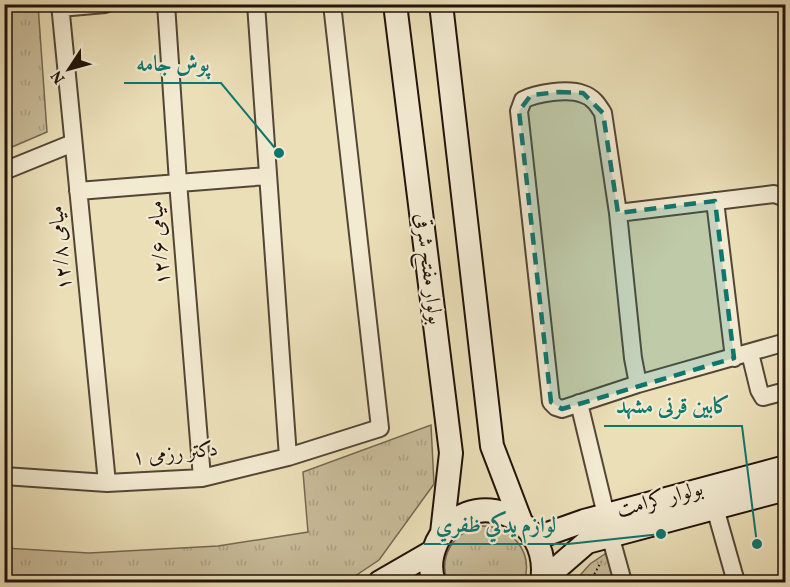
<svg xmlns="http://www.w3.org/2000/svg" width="790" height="587" viewBox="0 0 790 587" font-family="Vollkorn,Amiri,serif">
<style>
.grass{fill:url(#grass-tufts);stroke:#756852;stroke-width:1.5}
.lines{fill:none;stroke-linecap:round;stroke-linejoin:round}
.lane-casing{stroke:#544636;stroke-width:11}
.street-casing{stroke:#544636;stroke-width:20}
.secondary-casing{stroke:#21130a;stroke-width:26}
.path{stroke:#21130a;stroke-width:2;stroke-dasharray:1.5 3;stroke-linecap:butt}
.lane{stroke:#f2ead1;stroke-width:8}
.street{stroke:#f2ead1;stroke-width:16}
.secondary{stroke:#f2ead1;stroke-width:22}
.marked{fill:#0f766e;fill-opacity:0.2;stroke:#0f766e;stroke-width:4.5;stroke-dasharray:12 8;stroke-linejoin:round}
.labels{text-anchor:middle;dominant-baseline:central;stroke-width:4.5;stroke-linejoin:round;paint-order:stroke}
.street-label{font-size:21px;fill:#21130a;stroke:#f2ead1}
.leader{fill:none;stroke:#0f766e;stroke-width:2}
.callout-dot{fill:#0f766e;stroke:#f2ead1;stroke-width:2}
.callout-label{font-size:22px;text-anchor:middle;font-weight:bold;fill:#0f766e;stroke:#f2ead1;stroke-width:4.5;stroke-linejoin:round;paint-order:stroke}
</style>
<defs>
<pattern id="grass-tufts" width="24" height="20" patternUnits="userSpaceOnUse" patternTransform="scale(1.5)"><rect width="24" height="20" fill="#c9bc9a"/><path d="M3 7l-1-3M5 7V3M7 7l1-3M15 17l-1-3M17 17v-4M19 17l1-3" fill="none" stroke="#aca183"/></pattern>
</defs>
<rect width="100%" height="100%" fill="#ebdfb8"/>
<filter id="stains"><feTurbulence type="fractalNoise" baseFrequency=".00333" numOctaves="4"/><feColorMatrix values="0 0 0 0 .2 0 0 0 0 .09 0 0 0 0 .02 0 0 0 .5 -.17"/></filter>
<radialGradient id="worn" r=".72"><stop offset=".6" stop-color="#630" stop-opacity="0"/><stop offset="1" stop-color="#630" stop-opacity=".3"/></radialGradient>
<path class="grass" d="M5,4l33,1 9,127 -42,18z
M431,425l3,59 -55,76 -33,22h-341v-34l84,5 129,-7 90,-14 -5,-60z
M480,526c31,-1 54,25 44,56h-77c-8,-27 6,-49 33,-56z
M608,552l8,30h-42l16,-18z"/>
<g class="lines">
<g class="lane-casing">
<path id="lane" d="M770,582l16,-4"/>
</g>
<g class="street-casing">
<path id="street" d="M60,4l47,479
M166,4l12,178 24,296
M256,4l32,453
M60,8l45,-4
M4,171l69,-28
M78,191l189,-15
M715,201l19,157
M618,213l156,-19 12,4
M750,353l9,37 4,7 23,-6
M638,384l-5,-26 -15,-145 -15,-100c-5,-8 -10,-16 -20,-19 -15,-6 -47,-1 -60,6l-4,11 32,291 5,5 6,2 76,-25 148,-42
M579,403l27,112
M4,476l103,7 95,-5 86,-21 92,-29 -48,-424
M715,508l21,74
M610,535l13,47"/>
</g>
<g class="secondary-casing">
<path id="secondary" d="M395,4l56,449 -9,80
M441,4l51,442 29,76
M536,538l48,-17 202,-54
M542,581l45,-39 199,-53
M380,582l52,-30
M434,582c-5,-13 -3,-27 3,-40 29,-59 116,-30 105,40"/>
</g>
<path class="path" d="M590,582l11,-20"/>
<use href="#lane" class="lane"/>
<use href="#street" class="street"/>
<use href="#secondary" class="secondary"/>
</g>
<path class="marked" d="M559,92l24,1 20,20 15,100 97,-12 19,157 -172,51 -11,-7 -32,-291 12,-16z"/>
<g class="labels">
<g class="street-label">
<text transform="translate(160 243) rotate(-95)">میامی ۱۲/۶</text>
<text transform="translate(61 248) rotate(-96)">میامی ۱۲/۸</text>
<text transform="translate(428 269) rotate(83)">بولوار مفتح شرقی</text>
<text transform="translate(175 454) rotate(-6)">دکتر رزمی ۱</text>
<text transform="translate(660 500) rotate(-15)">بولوار کرامت</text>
</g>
</g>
<path class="leader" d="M279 153L221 83H124M757 544L742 426H604M661 534L568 544H424"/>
<g class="callout-dot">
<circle cx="279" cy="153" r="6"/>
<circle cx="757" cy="544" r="6"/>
<circle cx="661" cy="534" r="6"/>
</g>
<g class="callout-label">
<text x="173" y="71">پوش جامه</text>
<text x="673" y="413">کابین قرنی مشهد</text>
<text x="496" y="532">لوازم يدكي ظفري</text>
</g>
<rect width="790" height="587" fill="none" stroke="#ebdfb8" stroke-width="24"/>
<rect x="6" y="6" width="778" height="575" fill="none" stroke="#21130a" stroke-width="3"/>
<rect x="12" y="12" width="766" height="563" fill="none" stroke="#21130a" stroke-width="1.5"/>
<g transform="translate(69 69) rotate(234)" stroke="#f2ead1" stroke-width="4.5" paint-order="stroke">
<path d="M0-4.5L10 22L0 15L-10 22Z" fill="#21130a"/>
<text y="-9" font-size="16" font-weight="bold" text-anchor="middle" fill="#21130a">N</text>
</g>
<rect width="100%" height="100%" filter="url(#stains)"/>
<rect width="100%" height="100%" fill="url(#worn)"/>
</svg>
